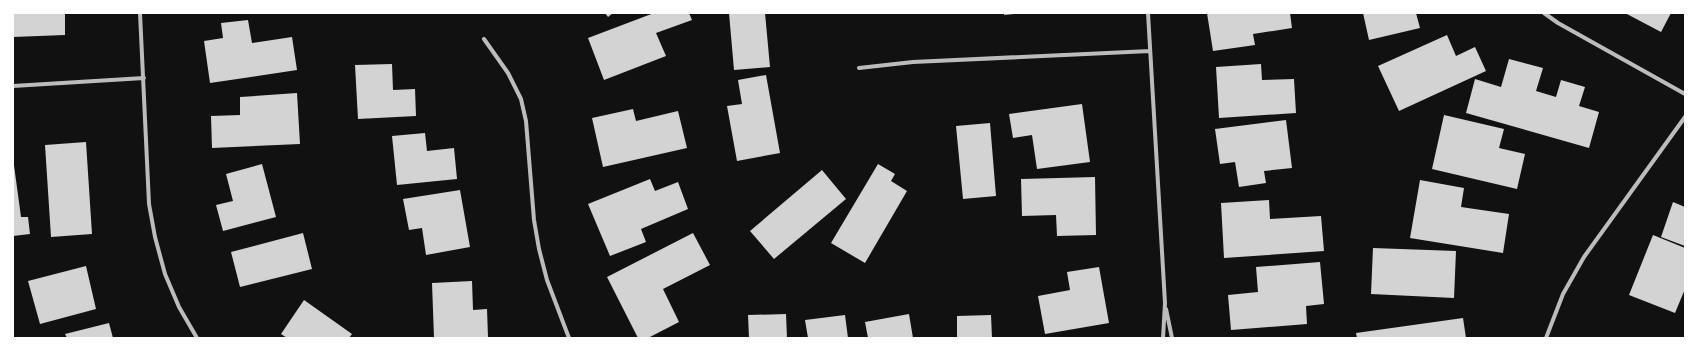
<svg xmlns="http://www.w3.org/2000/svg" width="1698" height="351" viewBox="0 0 1698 351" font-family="'Roboto Condensed',sans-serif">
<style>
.building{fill:#d3d3d3}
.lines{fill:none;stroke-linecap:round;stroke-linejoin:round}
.minor{stroke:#bcbcbc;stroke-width:4}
</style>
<rect width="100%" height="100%" fill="#111"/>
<path class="building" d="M13,13h52v22l-52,2z
M605,13h8l-5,4z
M654,13h35l3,7 -36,13 10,23 -62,24 -16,-42z
M729,13h36l5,54 -36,3z
M1004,13h10v1l-10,1z
M1207,13h83l2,15 -39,6 2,11 -42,6z
M1363,13h53l4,15 -51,12z
M1625,13h46l-10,19z
M248,20l4,23 40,-6 5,33 -87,13 -6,-42 19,-3 -2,-15z
M1447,35l9,21 19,-9 11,24 -87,40 -21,-45z
M1509,59l34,9 -7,23 20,6 5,-17 24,7 -6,19 20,6 -10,36 -123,-35 9,-34 26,8z
M392,64l1,26 22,-1 1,27 -58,3 -3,-54z
M1261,64l1,16 32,-1 2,34 -77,5 -3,-51z
M766,75l14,78 -43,8 -10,-55 15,-2 -4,-24z
M297,93l3,51 -88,4 -1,-32 29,-1v-18z
M1082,104l8,58 -53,7 -5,-34 -19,3 -4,-24z
M633,109l3,12 42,-10 9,37 -84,19 -11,-49z
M1444,115l60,14 -5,19 26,6 -8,35 -85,-20z
M1286,120l6,48 -28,3 2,12 -27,4 -4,-25 -15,2 -5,-35z
M990,123l6,73 -33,3 -7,-73z
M425,133l2,18 27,-3 3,31 -60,6 -5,-49z
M86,142l6,92 -41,3 -6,-92z
M13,158l8,59h7l2,17 -17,2z
M262,164l14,53 -53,14 -7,-26 17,-4 -7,-27z
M878,164l17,10 -4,7 16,10 -42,72 -34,-20z
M822,170l24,29 -72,60 -24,-28z
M1095,177l1,58 -39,1 -1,-21 -34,1 -1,-37z
M650,179l5,12 23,-9 10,27 -47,20 5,13 -36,14 -22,-52z
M1420,180l44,8 -3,19 48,7 -6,39 -93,-15z
M460,190l10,57 -44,8 -4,-27 -13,2 -6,-31z
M1269,200l1,19 51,-3 3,35 -100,7 -3,-55z
M1673,202l12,5v39l-24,-9z
M303,233l9,36 -72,18 -9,-35z
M693,233l17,32 -47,24 16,33 -31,16h-10l-31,-61z
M1653,235l32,13v41l-10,24 -46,-18z
M1373,248l83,3 -2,47 -83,-4z
M1320,262l4,42 -18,2 1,18 -76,6 -3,-35 30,-3 -2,-25z
M86,266l10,43 -56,15 -12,-43z
M1099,267l10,56 -64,11 -7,-38 32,-6 -3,-18z
M472,281l1,29 14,-1 1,28 -54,1 -2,-55z
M304,300l48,34 -3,4h-62l-6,-4z
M786,314l1,24h-38l-1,-23z
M909,314l4,24h-45l-3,-16z
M845,315l3,23h-40l-3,-18z
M991,315l1,23h-35v-22z
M1463,318l3,20h-109l-1,-5z
M109,323l4,15h-46l-2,-4z"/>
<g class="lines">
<path class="minor" d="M140,13l9,191 6,33 10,37 14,33 18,31
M1148,13l17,290 -2,35
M1544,13l14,10 127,71
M484,39l24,34 13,26 5,22 8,99 5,29 8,31 22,58
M859,68l54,-6 237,-11
M13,86l131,-8
M1166,309l6,29
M1546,338l17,-44 21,-37 101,-140"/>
</g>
<rect width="1698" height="351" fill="none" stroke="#ffffff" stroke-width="28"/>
</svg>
